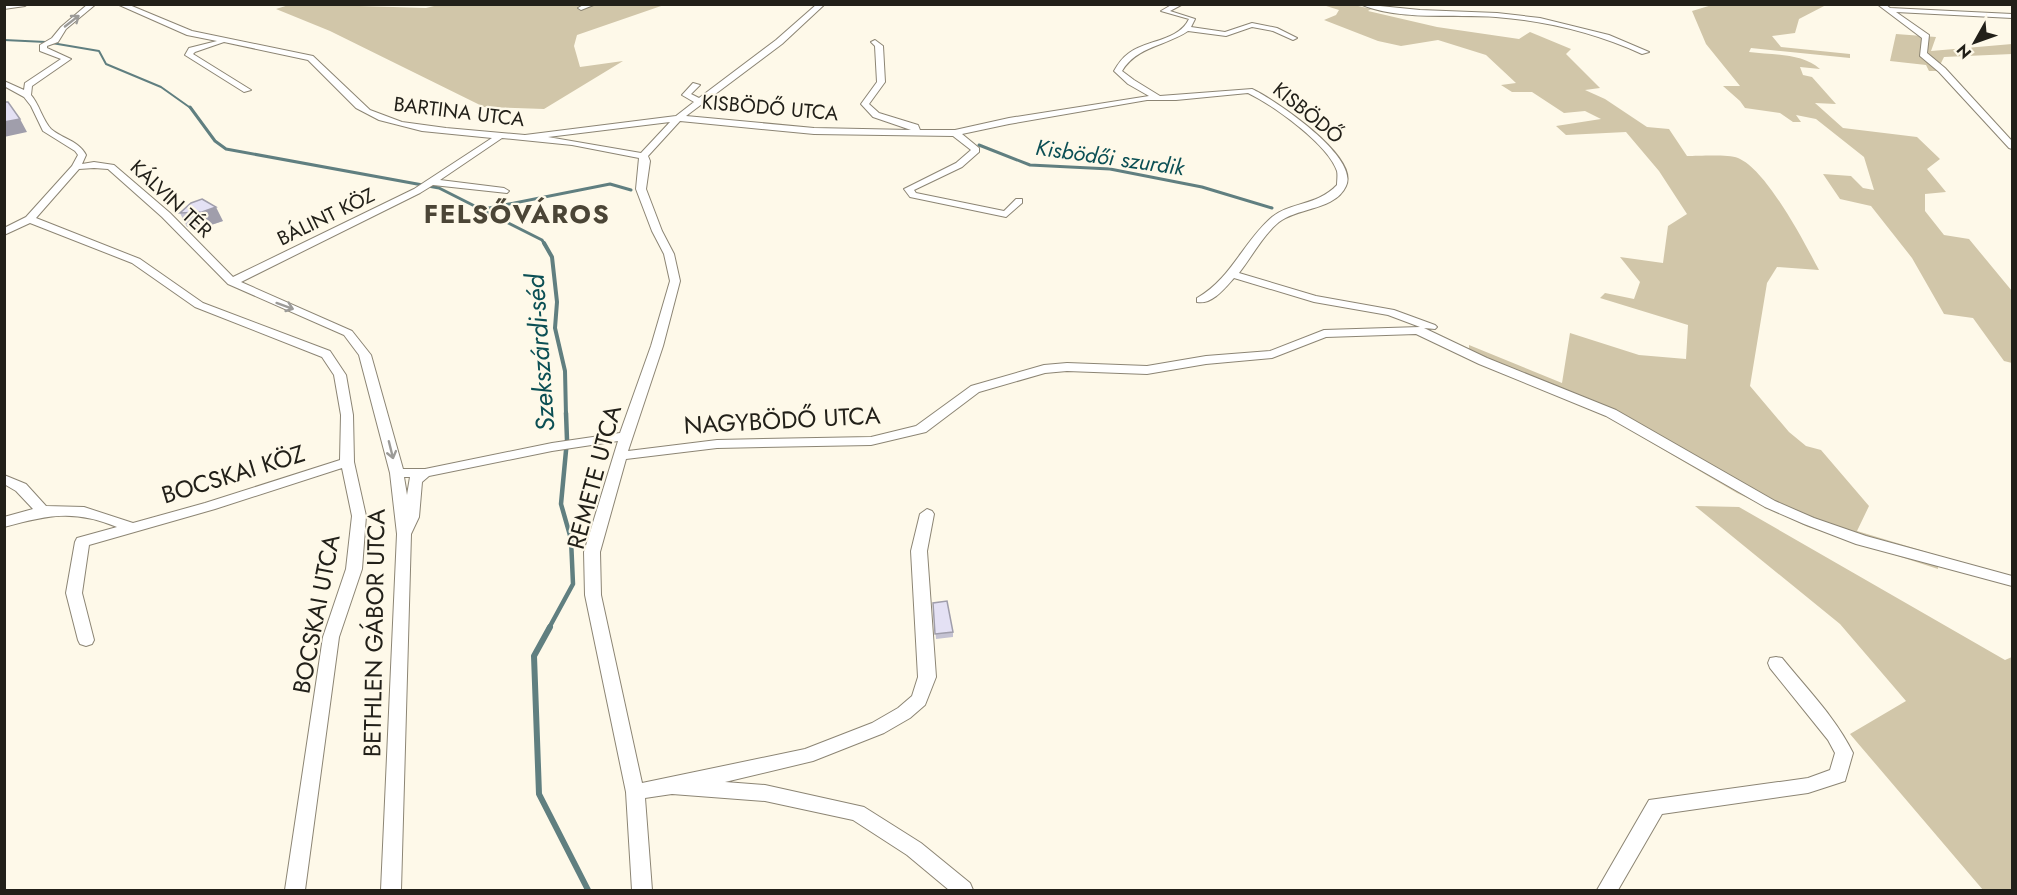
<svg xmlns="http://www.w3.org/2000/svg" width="2017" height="895" viewBox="0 0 2017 895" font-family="Jost,sans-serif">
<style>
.green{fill:#d1c6a9}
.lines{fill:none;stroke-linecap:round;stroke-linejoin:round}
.stream-far4{stroke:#607f80;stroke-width:2}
.stream-far3{stroke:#607f80;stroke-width:3}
.stream-far2{stroke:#607f80;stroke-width:4}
.stream-far1{stroke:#607f80;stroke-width:4.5}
.stream{stroke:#607f80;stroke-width:6}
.minor-casing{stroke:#8c8574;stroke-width:2}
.minor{fill:#fff;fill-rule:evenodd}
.wall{fill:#c4c2d2}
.shaded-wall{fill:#a09eab}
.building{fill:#e4e1f4;stroke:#a09eab;stroke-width:1.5}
.oneway{stroke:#9c9b98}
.labels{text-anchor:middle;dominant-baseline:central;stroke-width:4.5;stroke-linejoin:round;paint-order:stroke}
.far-street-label{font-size:20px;fill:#222019;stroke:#fef9e9}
.far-water-label{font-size:22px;font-style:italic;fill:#0b4f54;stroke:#fef9e9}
.street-label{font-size:24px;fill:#222019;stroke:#fef9e9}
.far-district-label{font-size:26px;font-weight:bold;letter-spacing:1.5px;fill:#4b4536;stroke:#fef9e9}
.water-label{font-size:26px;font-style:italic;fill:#0b4f54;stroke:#fef9e9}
</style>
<rect width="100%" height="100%" fill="#fef9e9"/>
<path class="green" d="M292,4l134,4 16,-4 222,1 -87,30 -3,11 6,21 43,-6 -79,48 -60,-2 -154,-76 -54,-22z
M1323,5h31l17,4 -3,2 69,16 82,12 11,-7 41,17 -5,5 34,34 -15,2 20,9 42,28 22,2 18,27c12,0 41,-2 51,2 29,12 66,84 81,112l-42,-3 -10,16 -17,103 39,46 17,14 15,4 48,56 -12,25 80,24 1,14 -130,-42 -71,-34 -97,-57 -39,-31 -132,-54v-6l93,38 8,-50 69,22 47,4 2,-34 -88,-27 5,-5 29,6 6,-17 -20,-25 43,6 5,-37 19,-12 -28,-43 -33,-39 -60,3 -10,-9 45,-7 -16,-8 -21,2 -32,-21h-20l-11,-7 15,-2 -30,-28 -48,-15 -37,6 -23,-5 -54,-21 12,-5 3,-5z
M1712,5h114l-27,14 -4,14 -23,3 9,11 69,7v4l-99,-10 -2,4c24,3 53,1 71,17l-20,-2 3,8 9,2 24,27 -21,-1 28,25 74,9 23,22 -13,10 19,23 -21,2v17l19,24 25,4 43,52v72l-8,-2 -31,-43 -29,-4 -32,-56 -41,-52 -31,-7 -17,-25 28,2 12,12 11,2 -10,-33 -48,-38 -20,-4 5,7h-8l-13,-9 -35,-5 -5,-7 -17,-15h17l-34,-42 -14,-33z
M1896,34l40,3 -5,14 81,-7v10l-68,3 -7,14h-8l-3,-6 -36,-4z
M1695,506l44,1 266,153 7,-3v233h-29l-133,-156 56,-33 -66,-77z"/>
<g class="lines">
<path class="stream-far4" d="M4,40l42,2 53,9 7,13 55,23 31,22"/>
<path class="stream-far3" d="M190,107l25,34 11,8 213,39 103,52 3,5
M979,145l51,20 80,4 92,18 70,21
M484,209l126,-25 21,6"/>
<path class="stream-far2" d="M544,243l8,14 5,45 -2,26 10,43 1,44"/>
<path class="stream-far1" d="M549,628l24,-44 -2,-45 -10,-35 6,-64 -1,-27"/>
<path class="stream" d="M550,627l-16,29 5,138 49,96"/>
<g class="minor-casing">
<path id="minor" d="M28,4l-3,2 -21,3v-4z
M88,4h8l-30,25 -8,13 -11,4v2l24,11 -39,27 -1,9c8,9 12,26 20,34 12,10 28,12 35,26l-4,9 12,-2 20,3 56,48 63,64 181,-88 78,-51 -70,-7 -43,-11 -23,-12 -48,-48 -84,-18 -29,10 -2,2 58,36 -7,2 -59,-37 4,-7 28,-7 -30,-6 -70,-31h10l65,27 121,25 57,54 32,12 44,6 79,7 151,-19 18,-14 -12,-7 11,-12 7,2 -9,9 8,4 77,-58 41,-36h8l-43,40 -96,72 128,12 97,2 -38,-13 -12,-13 16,-22 -2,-36 -4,-4 4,-2 8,6 2,36 -16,22 10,9 39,12 2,5h35l54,-12 140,-22 -21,-12 -14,-13c4,-7 8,-13 15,-18 17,-13 50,-12 60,-34l-28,-8 12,-7h10l-13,7 25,8 -4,8 34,5 27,-9 25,5 20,10 -4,2 -20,-9 -21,-4 -26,9 -38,-5c-22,15 -51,15 -66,40l12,9 26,16 92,-7c22,10 108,68 94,97 -10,23 -46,22 -64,34 -16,10 -31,38 -43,53l77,23 78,14 41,15 2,2 -2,2 -11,-1 63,30 129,52 159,91 39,17 52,18 146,40v10l-156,-42 -52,-20 -39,-17 -159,-91 -127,-52 -63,-30 -90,3 -54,21 -66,6 -59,10 -80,-3 -22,2 -66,19 -53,40 -55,13 -154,3 -91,11 -26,93 1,43 41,188 163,-34 67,-26 26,-15 14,-12 6,-19 -7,-126 9,-37 7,-5 5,2 2,3 -7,37 9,126 -11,28 -15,13 -26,15 -71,28 -88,21 40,3 99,22 57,36 49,40 3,7h-24l-42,-35 -54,-35 -88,-19 -93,-7 -27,4 7,92h-20l-6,-98 -41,-197 -1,-43 34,-111 -66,10 -123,25 -7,6 -3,35 -8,17 -10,356h-20l16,-356 -7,-61 -31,-118 -15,-20 -116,-51 -66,-67 -54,-48 -14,-1 -15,1 -43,49 104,41 63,44 127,48 16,24 7,40 1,47 12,54 -4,53 -23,68 -34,253h-20l38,-253 23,-68 6,-53 -10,-48 -127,41 -126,36 -7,48 12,47 -2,4 -6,2 -6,-2 -2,-4 -12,-47 9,-51 2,-4 40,-11c-43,-18 -69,-12 -113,0v-10l29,-8 -17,-18 -12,-7v-9l22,9 20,22 38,1 49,16 72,-20 135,-43 1,-45 -7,-40 -12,-18 -127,-50 -63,-44 -102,-40 -26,12v-7l22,-11 46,-51 6,-11 -3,-4 -32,-20 -12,-25 -7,-9 -20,-11v-5l20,9 1,-7 36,-24 -21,-8v-6l12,-7 9,-11zM1248,93c25,12 80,51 89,78 1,4 0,10 0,14 -20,21 -47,17 -65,32 -29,25 -41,62 -75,81v4c15,3 28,-14 37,-24l80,24 74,13 32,12 -96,3 -54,21 -64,5 -59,10 -80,-3 -23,2 -73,21 -55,40 -45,11 -154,3 -89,11 35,-105 17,-65 -6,-27 -12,-23 -16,-42 4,-28 -2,-5 32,-35 134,13 139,2 18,14 -15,13 -52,26 6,8 96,20 16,-14v-4h-6l-12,12 -88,-18 -2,-3 48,-23 17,-15v-4l-17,-14 47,-10 138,-24h29zM670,122l-29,31 -93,-16zM502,138l70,7 67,13 -3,31 16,42 12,23 6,27 -19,65 -31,87 -68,10 -127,26h-22l-32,-114 -19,-24 -111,-49 179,-89 13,-8 74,8 2,-2 -5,-3 -64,-8zM404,477h6l-3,18z
M585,4h11l-15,6 -3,-2z
M1360,4l60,6 77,3 43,5 69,17 40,17 -7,2c-46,-21 -95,-33 -146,-37 -41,-3 -98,4 -136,-13z
M1877,4h8l5,4 122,6v4l-116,-6 33,23 -2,18 18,15 67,73v8l-3,-1 -70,-76 -19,-16 2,-18z
M1776,657l6,1c25,31 54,60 71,95l-8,28 -37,12 -146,21 -44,76h-21l52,-90 159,-22 22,-8 5,-17 -7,-13 -58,-72 -2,-5 2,-5z"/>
</g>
<use href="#minor" class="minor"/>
</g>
<path class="wall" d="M191,203l32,18 -15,5 -21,1 -7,-14z
M933,603l20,29v5l-17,2z"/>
<path class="shaded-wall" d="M20,119l7,13 -23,5v-15z
M216,207l7,14 -15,5 -6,-14z"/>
<path class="building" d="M4,102h4l12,17 -16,3z
M202,199l14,8 -14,5 -22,1 11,-10z
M947,601l6,31 -18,2 -2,-31z"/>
<defs><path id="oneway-shaft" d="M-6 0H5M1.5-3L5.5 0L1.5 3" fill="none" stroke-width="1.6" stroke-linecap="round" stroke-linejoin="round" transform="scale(1.5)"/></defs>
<g class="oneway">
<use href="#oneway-shaft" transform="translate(72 21) rotate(-38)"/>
<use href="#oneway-shaft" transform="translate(285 306) rotate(20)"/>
<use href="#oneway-shaft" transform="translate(391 450) rotate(76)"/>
</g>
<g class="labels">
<g class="far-street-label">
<text transform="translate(770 108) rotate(5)">KISBÖDŐ UTCA</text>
<text transform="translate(459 112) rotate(7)">BARTINA UTCA</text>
<text transform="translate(1308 113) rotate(39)">KISBÖDŐ</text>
<text transform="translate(171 199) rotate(43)">KÁLVIN TÉR</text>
<text transform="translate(326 217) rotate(-26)">BÁLINT KÖZ</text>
</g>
<g class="far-water-label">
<text transform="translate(1110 157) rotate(8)">Kisbödői szurdik</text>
</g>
<g class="street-label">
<text transform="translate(782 420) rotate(-3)">NAGYBÖDŐ UTCA</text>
<text transform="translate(233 474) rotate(-17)">BOCSKAI KÖZ</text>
<text transform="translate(594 477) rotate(-75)">REMETE UTCA</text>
<text transform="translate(316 614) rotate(-79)">BOCSKAI UTCA</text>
<text transform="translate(374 633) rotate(-89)">BETHLEN GÁBOR UTCA</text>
</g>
<g class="far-district-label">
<text x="517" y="214">FELSŐVÁROS</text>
</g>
<g class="water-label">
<text transform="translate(540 353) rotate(-94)">Szekszárdi-séd</text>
</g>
</g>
<rect width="2017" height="895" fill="none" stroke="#222019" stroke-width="12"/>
<g transform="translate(1975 42) rotate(230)" stroke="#fef9e9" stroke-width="4.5" paint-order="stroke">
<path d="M0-4.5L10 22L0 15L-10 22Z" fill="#222019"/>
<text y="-9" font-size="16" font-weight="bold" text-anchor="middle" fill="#222019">N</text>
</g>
</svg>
